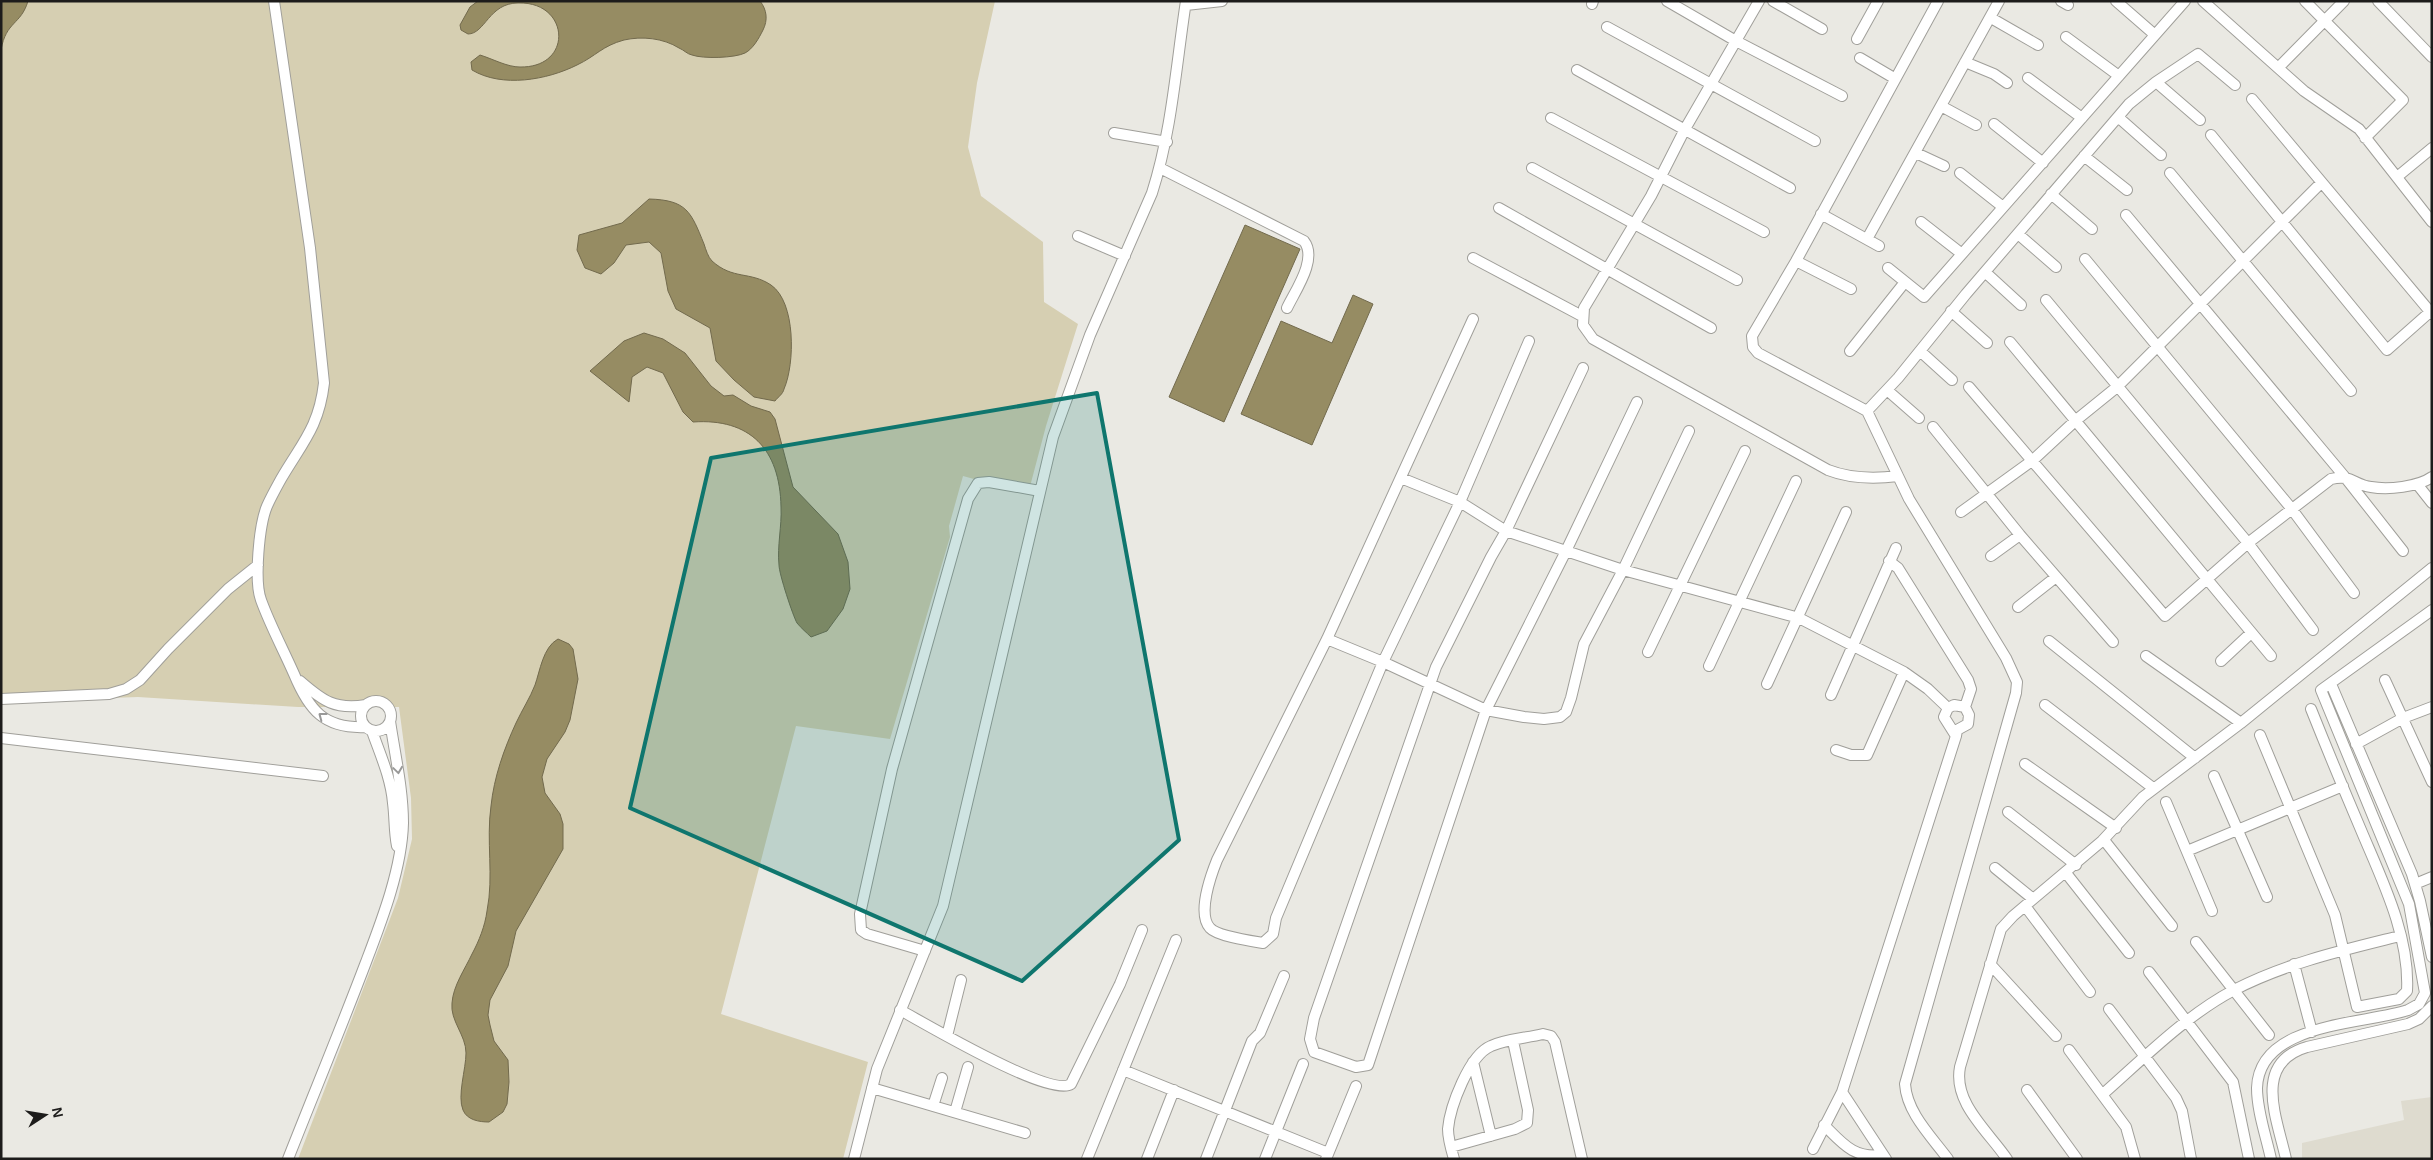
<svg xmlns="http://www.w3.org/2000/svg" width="2433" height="1160" viewBox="0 0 2433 1160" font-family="Arial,sans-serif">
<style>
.built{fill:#dedbcf}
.green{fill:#d6cfb2}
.water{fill:#968c63;stroke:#726a4d}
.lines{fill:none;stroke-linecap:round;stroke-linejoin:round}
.minor-casing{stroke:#a09f9a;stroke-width:12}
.minor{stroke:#fff;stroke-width:10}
.oneway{stroke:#999998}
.marked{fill:#0f766e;fill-opacity:0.2;stroke:#0f766e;stroke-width:4;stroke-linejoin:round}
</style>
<rect width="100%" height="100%" fill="#eae9e3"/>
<path class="built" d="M2432,1097v62h-130v-16l102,-23 -3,-19z"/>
<path class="green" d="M1,1h994l-18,82 -9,64 13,49 62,46 1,60 34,22 -32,102 -18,68 -65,-18 -14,50 1,11 -60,202 -94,-13 -75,288 147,48 -25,97h-545l100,-261 14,-59 -1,-41 -12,-91h-101l-160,-10 -137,5z"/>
<path class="water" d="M1,1h27c-7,24 -22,20 -27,49z
M478,1h282c7,9 8,19 3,29 -4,8 -10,19 -18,23 -10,5 -42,6 -53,2 -5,-1 -8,-5 -13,-7 -16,-10 -37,-12 -55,-8 -22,6 -28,16 -47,25 -30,15 -75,23 -105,5l-1,-8 9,-7c13,4 27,12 40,12 54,1 50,-66 -2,-64 -29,0 -33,31 -50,31l-7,-4 -1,-5 10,-18z
M649,199c38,1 42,13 55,45 2,6 4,13 8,17 21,19 38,10 59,24 25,17 24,79 13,104 -1,5 -6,8 -9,12l-21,-4 -20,-17 -18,-19 -6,-33 -34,-19 -8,-18 -7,-38 -12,-11 -23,3 -12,18 -13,11 -16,-6 -8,-18 2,-15 43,-12z
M1245,225l55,24 -76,173 -55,-25z
M1353,295l20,9 -61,141 -71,-31 40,-93 51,22z
M644,333l19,6 22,14 26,33 13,10 9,-1 18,11 19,6 5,7 18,68 45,47 10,28 2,27 -7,20 -16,22 -16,6c-4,-4 -10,-9 -14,-14 -4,-7 -18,-49 -18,-58 -2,-19 3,-39 2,-58 -1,-58 -31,-89 -88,-85l-10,-10 -20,-39 -16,-6 -15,10 -3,25 -39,-31 34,-30z
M558,639l11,5 4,5 5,30 -8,41 -5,12 -18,27 -5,18 3,16 15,21 3,10v25l-47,82 -8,35 -18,34 -2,15 2,10 4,16 14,19 1,22 -2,22 -4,8 -14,10c-10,0 -22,-2 -26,-12 -6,-14 3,-41 3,-57 0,-18 -16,-32 -14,-50 1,-17 13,-34 20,-49 7,-13 13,-28 15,-43 7,-35 -1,-70 4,-105 3,-29 13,-57 25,-83 6,-13 14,-25 19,-38 5,-14 8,-38 23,-46z"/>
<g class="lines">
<g class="minor-casing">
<path id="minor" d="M274,1l36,247 14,135c-5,44 -22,60 -43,96 -5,9 -10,18 -14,27 -8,19 -13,75 -6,94 9,25 22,49 33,74 15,36 30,55 72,53
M1667,1l69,40 106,55
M1759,1l-74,128 -34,67 -67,112 -1,17 10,14 235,131c23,9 46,9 70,6
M1773,1l49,28
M1938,1l-142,260 -44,75 1,11 5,6 109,58 42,88 97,159 11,24 -1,11 -111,391c2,29 26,52 43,75
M2061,1l7,4
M2116,1l39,34
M2203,1l101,90 55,38 73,93
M2305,1l98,99 -38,38
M2378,1l54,56
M1592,4l1,-3
M1186,5l36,-4
M1991,18l47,27
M1607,27l208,114
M2066,37l53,39
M1857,39l21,-38
M1860,58l34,20
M1965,62l29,12 13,9
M2278,68l66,-67
M1577,70l213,118
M2028,78l54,40
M2156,82l44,38
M2252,99l180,215
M1941,106l35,19
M2118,117l43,38
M1551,118l213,114
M1994,124l49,39
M1114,133l53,9
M2211,135l176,215 43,-38
M1916,153l28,13
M2084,156l43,34
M1160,168l144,73c14,18 -9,50 -17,67
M1532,168l205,112
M1960,173l43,34
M2170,173l181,218
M2397,177l35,-29
M2051,194l41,35
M1499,208l212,120
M1821,214l58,32
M2126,215l218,261 59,75
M1921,222l41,32
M2018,234l38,33
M1078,236l47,20
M1867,239l132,-238
M1473,258l109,58
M2085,259l206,249 63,85
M1796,261l55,28
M1888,268l36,29 261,-296
M1985,272l36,33
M2046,300l202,243 65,87
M1951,311l36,32
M1473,319l-146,320 -110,221c-6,15 -20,54 -7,68 7,8 41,13 53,15l10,-9 3,-16 107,-256 77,-160 69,-161
M2010,342l261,314
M1850,351l55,-69
M1920,351l32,29
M1583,368l-77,163 -15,26 -55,110 -122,351 -4,21 4,13 42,15 12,-2 118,-355 80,-159 71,-149
M1969,387l196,229 83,-73 83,-64c22,-5 22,6 40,8 17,3 47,0 61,-10
M1887,390l32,28
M1867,411l31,-33 68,-84 163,-190 27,-22 42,-28 37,31
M1933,427l87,108 93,107
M1401,478l59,24 46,29 117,39 176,48 105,54 24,17 20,19
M2417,484l15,19
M1961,512l72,-52 42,-39 42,-34 204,-204
M1991,556l29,-21
M1889,561l9,7 70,112 3,9 -6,18
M2018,607l38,-30
M1327,639l56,23 103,48 38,7 20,2 16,-2 6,-5 5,-14 13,-54 39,-74 66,-139
M2049,641l146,117
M1648,652l97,-201
M2146,656l95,67
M2221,661l30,-28
M1709,666l87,-185
M2385,680l47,102
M300,681c23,20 35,29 66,24
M1767,684l79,-172
M2331,684l81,190 8,27 12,56
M1831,695l65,-147
M1,699l108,-5 17,-5 14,-9 28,-31 60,-60 30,-24
M361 716a15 15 0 1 1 30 0a15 15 0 1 1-30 0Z
M1954,705l11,2 4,8 -1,9 -11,6 -1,6 -12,-19 4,-9z
M2045,705l108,83
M372,731c8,23 19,47 21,72 2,15 1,28 4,43
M2260,735l75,180 22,92 42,-8 8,-8c3,-55 -25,-111 -46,-161 -17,-40 -34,-81 -50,-121
M1,738l322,38
M2356,744l47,-26 29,-11
M1836,750l15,5h16l37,-83
M2025,764l91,64
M2214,776l53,121
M2166,802l46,109
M2008,812l68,53
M2104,840l68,86
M2187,851l156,-65
M1995,868l38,31
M2066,873l63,80
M2415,884l17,-7
M2025,906l65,86
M2196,942l73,93
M925,951l-58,-17 -6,-4 -1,-16 32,-145 76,-270 10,-16 11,-1 51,9
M1990,964l66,72
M2294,964l18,68
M2149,972l84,110 16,77
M2109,1009l67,89 6,13 9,48
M900,1010c26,14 150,88 171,74l49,-100 22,-54
M947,1036l14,-56
M2069,1050l57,77 9,32
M1473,1062l18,74
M1123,1070l205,83
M872,1088l153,45
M2027,1090l50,69
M2103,1094c41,-36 82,-78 131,-104 52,-27 110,-40 166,-54
M933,1106l9,-28
M955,1112l13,-45
M1824,1125c19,19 30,34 59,30
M1451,1147l64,-18 12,-6 1,-13 -15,-69
M1813,1149l29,-57
M288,1159c26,-66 53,-131 78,-197 16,-42 36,-94 37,-139 0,-34 -8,-68 -13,-102
M854,1159l23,-90 66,-163 110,-469 37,-102 62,-142c20,-63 24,-127 34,-192
M1087,1159l89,-219
M1147,1159l27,-69
M1206,1159l46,-118 8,-8 24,-57
M1265,1159l38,-95
M1326,1159l30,-73
M1454,1159c-3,-10 -6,-21 -6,-30 2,-22 21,-74 43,-83 15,-7 36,-8 52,-12l8,2 4,6 27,117
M1886,1159l-44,-67 114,-356
M2007,1159c-19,-28 -54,-56 -47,-92l41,-138 12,-13 89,-75 41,-44 98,-74 191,-155
M2271,1159c-5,-23 -14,-48 -14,-71 2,-66 106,-63 151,-78l11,-6 6,-11 -16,-89 -88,-214 111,-80
M2286,1159c-9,-41 -34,-96 21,-112l101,-23 11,-5 13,-13"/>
</g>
<use href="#minor" class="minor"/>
</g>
<defs><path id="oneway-chevron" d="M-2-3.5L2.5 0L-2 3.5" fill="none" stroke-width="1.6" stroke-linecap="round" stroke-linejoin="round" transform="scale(1.25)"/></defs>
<g class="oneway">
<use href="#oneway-chevron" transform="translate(322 716) rotate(-143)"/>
<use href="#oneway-chevron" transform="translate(398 770) rotate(82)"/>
</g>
<path class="marked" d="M1097,393l82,447 -157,141 -392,-173 81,-350z"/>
<rect width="2433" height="1160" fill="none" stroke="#1d1c1b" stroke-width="5"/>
<g transform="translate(45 1115) rotate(78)" stroke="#eae9e3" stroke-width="4" paint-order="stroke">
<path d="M0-4L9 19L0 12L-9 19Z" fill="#1d1c1b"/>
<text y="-8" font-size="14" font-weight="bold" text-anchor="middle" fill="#1d1c1b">N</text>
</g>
</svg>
